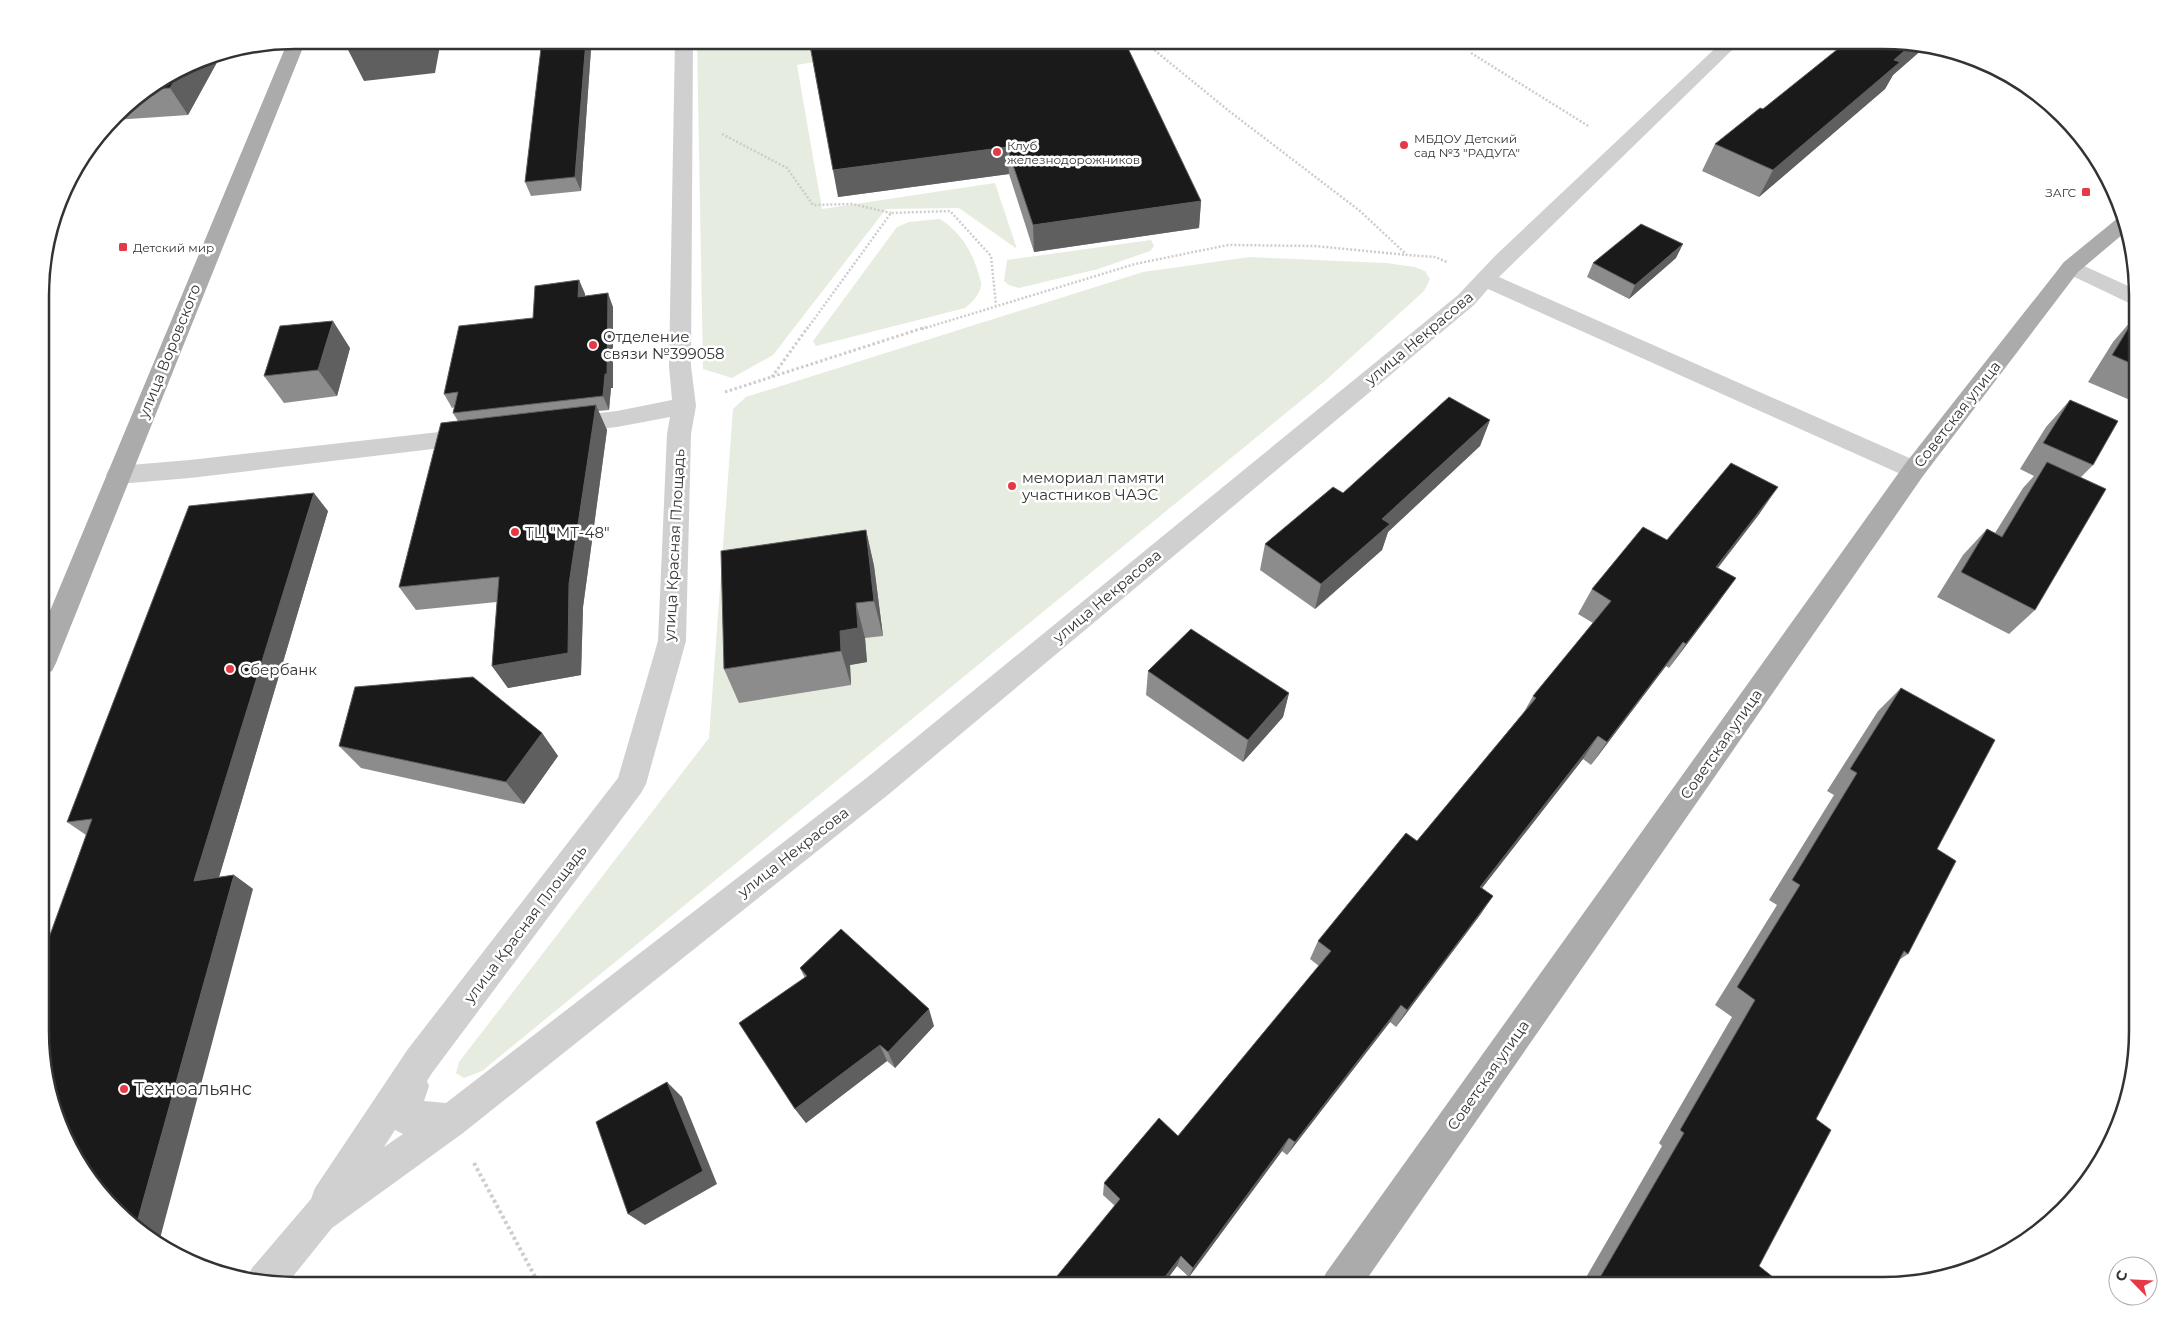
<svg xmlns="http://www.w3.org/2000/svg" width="2178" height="1326" viewBox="0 0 2178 1326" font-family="Montserrat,sans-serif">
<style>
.green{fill:#e6ecdf}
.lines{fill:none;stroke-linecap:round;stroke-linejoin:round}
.path-far2{stroke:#cdcdcd;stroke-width:2.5;stroke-dasharray:2 2;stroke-linecap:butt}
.path-far1{stroke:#cdcdcd;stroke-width:3;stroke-dasharray:2.5 2.5;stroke-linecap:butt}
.path{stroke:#cdcdcd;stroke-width:4;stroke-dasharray:3 3;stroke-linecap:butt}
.minor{fill:#d0d0d0;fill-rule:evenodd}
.major{fill:#ababab;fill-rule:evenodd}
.wall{fill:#8c8c8c}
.shaded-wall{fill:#5f5f5f}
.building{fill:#1a1a1a;stroke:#5f5f5f}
.poi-dot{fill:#e63946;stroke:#fff;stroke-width:2}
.labels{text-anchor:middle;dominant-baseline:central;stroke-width:5;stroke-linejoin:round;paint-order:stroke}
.far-poi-label{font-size:12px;fill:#333;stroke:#fff;text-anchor:start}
.poi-label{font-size:15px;fill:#333;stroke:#fff;text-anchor:start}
.street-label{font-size:15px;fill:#333;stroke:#fff}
.near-poi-label{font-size:18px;fill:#333;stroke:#fff;text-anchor:start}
.rim{fill:none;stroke:#333;stroke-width:2.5}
</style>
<rect width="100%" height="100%" fill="#fff"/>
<path class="green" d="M697,40h206l-3,7 -103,18 25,144 173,-26 22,66 -58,-41 -73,1 -113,146 -41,23 -29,-9z
M940,219c20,13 31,30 38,53 1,4 4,10 3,14 -2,10 -9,16 -16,22l-149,38 -3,-5 84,-114 12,-5z
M1151,240l3,6 -4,5 -52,18 -79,19 -10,-3 -5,-4 3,-21z
M1250,257l136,6 29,4 10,4 5,8 -6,12 -99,90 -843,690 -18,7 -8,-5 3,-11 250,-324 24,-329 13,-12 397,-125z"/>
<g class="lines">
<path class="path-far2" d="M1142,40l87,71 131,100 47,44 28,2 12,5
M1471,53l119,74
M722,134l65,34 26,37 39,-1 39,9
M2086,192l6,3
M807,329l84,-116 59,-2 41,45 5,49
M922,329l213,-65 93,-19 87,1 92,9"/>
<path class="path-far1" d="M772,377l36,-50
M725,392l201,-65"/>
<path class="path" d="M474,1163l66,123"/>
<path class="minor" d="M675,40h18l-2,326 5,40 -5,28 -5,207 -40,143 -5,9 -209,280 -5,8 2,5 -5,15 22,2 423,-327 589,-481 38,-40 228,-215h21l-15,12 -231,225 424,187 3,6 -3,6 -9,3 -9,-3 -417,-187 -14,16 -585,489 -426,339 -131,95 -46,57 -39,-7 5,-10 59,-69 4,-11 93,-139 210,-271 40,-137 9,-207 3,-17 -53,10 -53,6 -8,-2 -4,-6 4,-6 8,-2 53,-6 55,-11 -3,-34zM395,1130l8,4 -19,13z
M2071,260l66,30v15l-8,-2 -65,-31 -4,-5 4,-5z
M475,428l8,2 4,6 -4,6 -8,2 -285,34 -72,6 -9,-3 -3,-6 3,-6 9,-3 72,-6z"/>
<path class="major" d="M294,40h12l-250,623 -4,8 -10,3v-44l246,-589z
M2124,215l5,14 -51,43 -155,204 -561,810h-42l6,-13 579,-809 159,-202 55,-45z"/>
</g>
<path class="wall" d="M542,40h55l-1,9h-5l-10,142 -50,5 -6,-14z
M1884,40l41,7 -32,28 -8,14 -126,108 -57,-26 13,-27 48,-35z
M927,43l274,158 -2,27 -165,24 -25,-78 -171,23z
M221,55l-33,60 -74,5 12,-17 71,-44z
M1676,258l-47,41 -42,-22 6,-14z
M579,280l6,14v2l28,11v81h-2l-2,22 -11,1 9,19 -24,177 -2,68 -73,13 -16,-22 5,-64 -81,8 -17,-23 59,-166 -5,-8 2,-6 -3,1 -8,-14 89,-76z
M2137,314v89l-49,-21 25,-40z
M350,348l-13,48 -53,7 -20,-27z
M2070,400l23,65 -12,12 -46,133 -26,24 -72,-37 26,-42 24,-26 8,4 28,-45 11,-12 -14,-7 26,-42z
M1490,420l-10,26 -92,86 -6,18 -67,59 -55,-39 5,-26 78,-51z
M328,511l-109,366 15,-2 19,14 -167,-54 -19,-13z
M1760,513l-42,55v35l-49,65 -3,-2 -75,99 -8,-6 -101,129 11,8 -13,19 -84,112 -6,-5 -103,133 -5,-4 -93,126 -12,-11 -15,20h-113l66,-80 -12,-11 1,-12 74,-47 141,-170 -9,-7 8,-18 99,-100 107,-129 9,-16 60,-73 -15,-9 14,-25 75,-49z
M866,530l8,36 9,70 -18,2 2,24 -17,3 1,20 -112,18 -15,-34z
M1148,671l141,22 -6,24 -40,45 -97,-67z
M1901,688l36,161 -29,105 -9,6 -83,159 -57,147 25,20h-203l81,-140 -3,-3 73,-126 -17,-12 62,-100 -8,-5 65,-105 -7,-4 51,-80z
M542,733l16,23 -34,48 -163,-36 -22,-22z
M800,968l134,58 -39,42 -8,-7 -81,62 -11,-14 10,-131z"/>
<path class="shaded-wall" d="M368,40h73l-6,33 -71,8 -20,-39z
M586,40h2l3,9 -10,142 -6,-14z
M593,40h4l-1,9z
M1911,45l14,2 -32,28 -8,14 -126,108 14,-27 121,-110z
M221,55l-33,60 -18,-27 11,-18 16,-11z
M1007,147l2,27 -171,23 -5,-27z
M1201,201l-2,27 -165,24 -1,-27z
M1683,244l-7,14 -47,41 6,-14z
M579,280l6,14 -1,17 -6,-14z
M608,293l5,14v81h-2l-2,22 -6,-14z
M333,321l17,27 -13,48 -19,-26z
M596,405l11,25 -24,177 -2,68 -73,13 -16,-22 77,-82z
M1490,420l-10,26 -92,86 -6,18 -67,59 6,-25 61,-65z
M1778,487l-18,26 -61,79 17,-25z
M314,493l14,18 -114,383 -20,-13z
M866,530l8,36 9,70 -9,-35z
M1736,578l-18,25 -49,65 17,-24z
M856,603l9,35 2,24 -17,3 1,20 -10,-34 -1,-20z
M1683,642l-17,24 -75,99 16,-23z
M1289,693l-6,24 -40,45 5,-22z
M542,733l16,23 -34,48 -18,-22z
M1598,736l-15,23 -115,147 12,-19z
M234,875l19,14 -95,357 -5,-3 -17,-17z
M1493,896l-13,19 -84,112 11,-17z
M1401,1005l-11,17 -103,133 8,-13z
M929,1009l5,17 -39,42 -7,-16z
M880,1045l7,16 -81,62 -11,-14z
M667,1082l15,15 35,87 -72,41 -17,-11z
M1289,1138l-7,13 -93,126 4,-9z
M1181,1256l-4,10 -15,20h-4z"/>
<path class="building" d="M345,40h23l-24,2z
M542,40h44l-11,137 -50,5z
M809,40h117l1,3 2,-3h195l77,161 -168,24 -26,-78 -174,23z
M1849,40h35l27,5 -17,15 6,2 -127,108 -58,-26 45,-36 3,1z
M181,70l-11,18 -21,1z
M1641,224l42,20 -48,41 -42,-22z
M579,280l-1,17 30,-4 -1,81h-2l-2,22 -150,17 5,-21 -14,2 15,-68 74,-8 2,-32z
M2137,314v52l-25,-11z
M333,321l-15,49 -54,6 16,-50z
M1449,397l41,23 -108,99 8,5 -69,60 -56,-40 68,-57 10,6z
M2070,400l48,21 -25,44 -50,-22z
M596,405l-27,179 -1,69 -76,13 7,-89 -100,10 42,-164z
M2047,462l59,27 -71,121 -74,-38 26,-43 15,8z
M1731,463l47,24 -62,80 20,11 -50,66 -3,-2 -76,100 -9,-6 -118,151 13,9 -86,114 -6,-5 -106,137 -6,-4 -96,130 -12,-12 -23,30h-109l71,-87 -16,-16 55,-65 19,18 153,-185 -13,-10 88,-108 11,8 119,-143 -3,-2 78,-95 -19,-12 51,-62 24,13z
M314,493l-120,388 40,-6 -98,351 -53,-53 -29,-59 -12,-50v-107l50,-138 -25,3 122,-316z
M866,530l8,71 -18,2 2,25 -18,3 1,20 -117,18 -3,-118z
M1191,629l98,64 -41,47 -100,-69z
M473,677l69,56 -36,49 -167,-36 16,-59z
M1901,688l94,52 -58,109 19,12 -48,93 -4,-3 -88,168 15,11 -72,136 25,20h-189l89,-153 -4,-3 75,-130 -18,-13 63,-102 -8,-5 65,-107 -7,-4z
M841,929l88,80 -41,43 -8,-7 -85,64 -56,-86 68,-47 -7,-8z
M667,1082l36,89 -75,43 -32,-92z"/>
<g class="poi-dot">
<circle cx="1404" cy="145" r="5"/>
<circle cx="997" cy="152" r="5"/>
<rect x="2081" y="187" width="10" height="10" rx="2.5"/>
<rect x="118" y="242" width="10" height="10" rx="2.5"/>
<circle cx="593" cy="345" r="5"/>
<circle cx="1012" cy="486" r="5"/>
<circle cx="515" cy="532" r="5"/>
<circle cx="230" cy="669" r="5"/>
<circle cx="124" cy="1089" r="5"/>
</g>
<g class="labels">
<g class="far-poi-label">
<text x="1414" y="138">МБДОУ Детский<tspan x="1414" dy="14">сад №3 "РАДУГА"</tspan></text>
<text x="1007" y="145">Клуб<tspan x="1007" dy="14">железнодорожников</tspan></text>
<text x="2076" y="192" text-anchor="end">ЗАГС</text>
<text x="133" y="247">Детский мир</text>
</g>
<g class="poi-label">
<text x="603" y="336">Отделение<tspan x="603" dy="17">связи №399058</tspan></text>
<text x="1022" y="477">мемориал памяти<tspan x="1022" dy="17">участников ЧАЭС</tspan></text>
<text x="525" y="532">ТЦ "МТ-48"</text>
<text x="240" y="669">Сбербанк</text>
</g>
<g class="street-label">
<text transform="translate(1419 338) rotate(-40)">улица Некрасова</text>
<text transform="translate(169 351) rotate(-68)">улица Воровского</text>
<text transform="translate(1957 414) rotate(-52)">Советская улица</text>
<text transform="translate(674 545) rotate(-87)">улица Красная Площадь</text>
<text transform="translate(1107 596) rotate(-40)">улица Некрасова</text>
<text transform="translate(1721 744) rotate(-55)">Советская улица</text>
<text transform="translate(793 852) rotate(-38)">улица Некрасова</text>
<text transform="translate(525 924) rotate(-53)">улица Красная Площадь</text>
<text transform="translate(1488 1075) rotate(-55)">Советская улица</text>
</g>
<g class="near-poi-label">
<text x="134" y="1089">Техноальянс</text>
</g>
</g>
<path d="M0 0H2178V1326H0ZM295 49H1883A246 246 0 0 1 2129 295V1031A246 246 0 0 1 1883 1277H295A246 246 0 0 1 49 1031V295A246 246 0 0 1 295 49Z" fill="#fff" fill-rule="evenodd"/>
<path class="rim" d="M295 49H1883A246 246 0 0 1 2129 295V1031A246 246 0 0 1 1883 1277H295A246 246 0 0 1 49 1031V295A246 246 0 0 1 295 49Z"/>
<g transform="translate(2133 1281) rotate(294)"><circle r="24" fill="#ffffff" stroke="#adadad"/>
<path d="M0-4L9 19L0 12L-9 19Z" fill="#e63946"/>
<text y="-8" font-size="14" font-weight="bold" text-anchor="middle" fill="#333333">С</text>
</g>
</svg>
